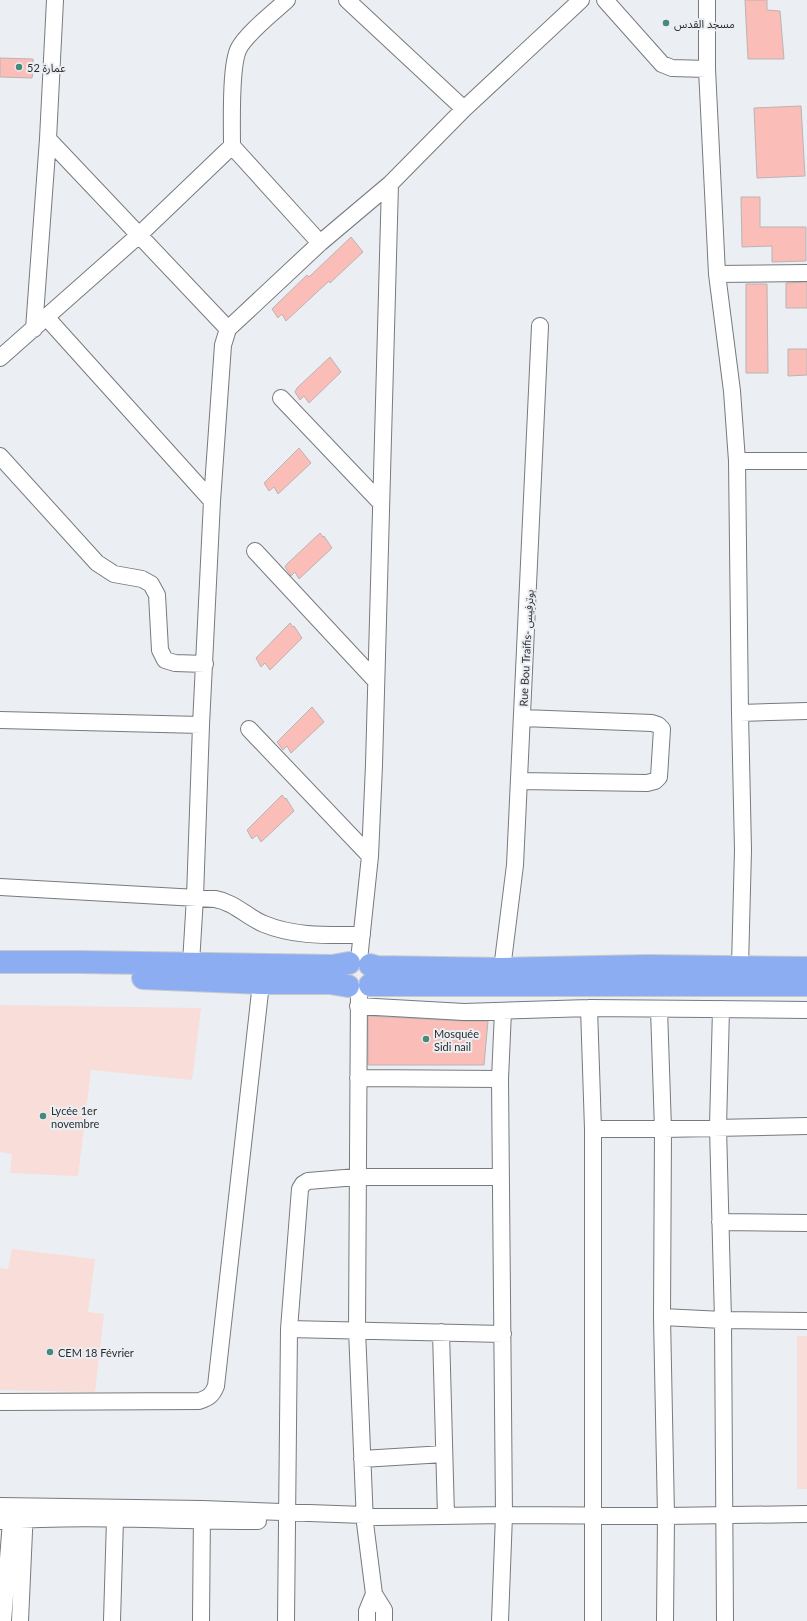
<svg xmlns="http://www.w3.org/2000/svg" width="807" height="1621" viewBox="0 0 807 1621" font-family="Lato,'Noto Sans Arabic',sans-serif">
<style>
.education{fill:#f8ddd9}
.building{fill:#fbbdb7;stroke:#bab4b4}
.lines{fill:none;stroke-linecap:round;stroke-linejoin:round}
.minor-casing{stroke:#777a7e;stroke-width:18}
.highway-casing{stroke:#c8c9c9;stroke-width:24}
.minor{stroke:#fff;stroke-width:16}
.highway{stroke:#8dadf3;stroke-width:22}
.poi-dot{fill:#47897b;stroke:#ebeef3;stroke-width:1.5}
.labels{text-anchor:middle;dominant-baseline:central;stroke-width:4;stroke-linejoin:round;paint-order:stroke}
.poi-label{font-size:11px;fill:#2c2e2f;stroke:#ebeef3;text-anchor:start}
.street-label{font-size:11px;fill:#2c2e2f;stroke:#ebeef3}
</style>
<rect width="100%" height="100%" fill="#ebeef3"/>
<path class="education" d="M0,1005l201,3 -9,72 -101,-10 -13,106 -68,-3 2,-19 -12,-2z
M12,1249l83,10 -7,53 16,2 -9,78 -95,-2v-122l8,1z
M797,1336h10v153h-10z"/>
<path class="building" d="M745,0h22v10l13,1 4,48h-36z
M0,58l33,1 1,13h-1l-1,6 -32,-1z
M801,106l4,70 -48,2 -3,-70z
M741,197h19v30h46v34l-34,1v-16l-30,1z
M351,237l12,15 -33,31 -1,-2 -43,40 -4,-7 -4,4 -6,-9 3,-3 32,-31 2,2z
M807,282v26h-21v-25z
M746,284h21l1,89h-22z
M788,349h19v26l-19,1z
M330,357l11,15 -32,31 -5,-7 -4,4 -5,-8 2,-4z
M299,448l12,15 -33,31 -4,-7 -5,4 -5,-8z
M320,533l3,4 1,-1 8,12 -33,31 -4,-7 -4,4 -6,-9 2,-3z
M290,623l3,4 1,-1 8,12 -32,32 -5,-7 -4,4 -5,-9z
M312,707l12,15 -33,31 -4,-7 -4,4 -6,-8z
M282,795l3,4 1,-1 8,13 -33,31 -4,-7 -5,4 -5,-9z
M368,1016l96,5h24l-4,44h-116z"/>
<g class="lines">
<g class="minor-casing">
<path id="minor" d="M55,0l-7,139 180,190 -5,16 -11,156 -11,224 -6,172 -4,66
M287,0c-14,13 -39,32 -48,48 -9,16 -7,77 -7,98l88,97
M347,0l117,109
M605,0l57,64 10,4 35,1
M707,0v69l10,205 15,117 5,70 3,252 3,137 -3,116
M717,274l90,-1
M47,318l165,183
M34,329l14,-190
M228,329l92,-86 70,-59 74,-75 117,-109
M0,358l139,-123 93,-89
M281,398l100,105
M0,456l97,107 17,11 28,5 9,5 6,11 3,55 5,10 10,3 30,1
M737,461h70
M255,551l121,130
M740,713l67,-2
M0,720l201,5
M249,729l121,127
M520,781l127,2 8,-2 4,-4 3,-48 -4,-4 -6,-2 -129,-5
M0,887l215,12c19,3 32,18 49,25 31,13 66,11 98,11
M359,960l11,-104 4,-91 16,-581
M502,969l13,-104 25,-539
M359,990l-2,340 8,193 9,71 10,16v11
M358,1006l106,6 125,-4 218,2
M589,1008l4,121v492
M659,1009l4,120 -1,188 4,199 -1,105
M721,1009l-3,118 5,193 2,301
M358,1078l142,1
M593,1129h70l144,-3
M720,1222l87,1
M662,1317l61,3 84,1
M289,1329l214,5
M441,1332l5,184
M0,1402l199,-1c9,-3 13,-5 17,-15l45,-403
M362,1459l82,-5
M0,1506l202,3 162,6 14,2 126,-2 162,1 141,-2
M0,1521c86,-6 172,0 258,0
M3,1621l9,-112
M20,1621l5,-112
M112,1621l3,-102
M201,1621l1,-110
M286,1621l3,-292 11,-140 3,-5 5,-3 49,-4h144
M367,1621v-10l7,-17
M500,1621l4,-106 -4,-436 3,-68"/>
</g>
<g class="highway-casing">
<path id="highway" d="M0,962h80l252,4 17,-3
M370,965l7,2 125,2 146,-3 159,2
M143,978l118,5h69l18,3
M370,985h437"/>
</g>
<use href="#minor" class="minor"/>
<use href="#highway" class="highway"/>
</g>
<g class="poi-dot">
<circle cx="666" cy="23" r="4"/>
<circle cx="19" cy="67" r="4"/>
<circle cx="426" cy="1039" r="4"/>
<circle cx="43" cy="1116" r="4"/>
<circle cx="50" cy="1352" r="4"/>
</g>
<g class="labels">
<g class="poi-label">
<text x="674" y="23">مسجد القدس</text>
<text x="27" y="67">عمارة 52</text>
<text x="434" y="1033">Mosquée<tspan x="434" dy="13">Sidi nail</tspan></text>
<text x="51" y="1110">Lycée 1er<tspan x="51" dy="13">novembre</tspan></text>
<text x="58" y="1352">CEM 18 Février</text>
</g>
<g class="street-label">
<text transform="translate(526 648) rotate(-87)">Rue Bou Traifis- بوترفيس</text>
</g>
</g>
</svg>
